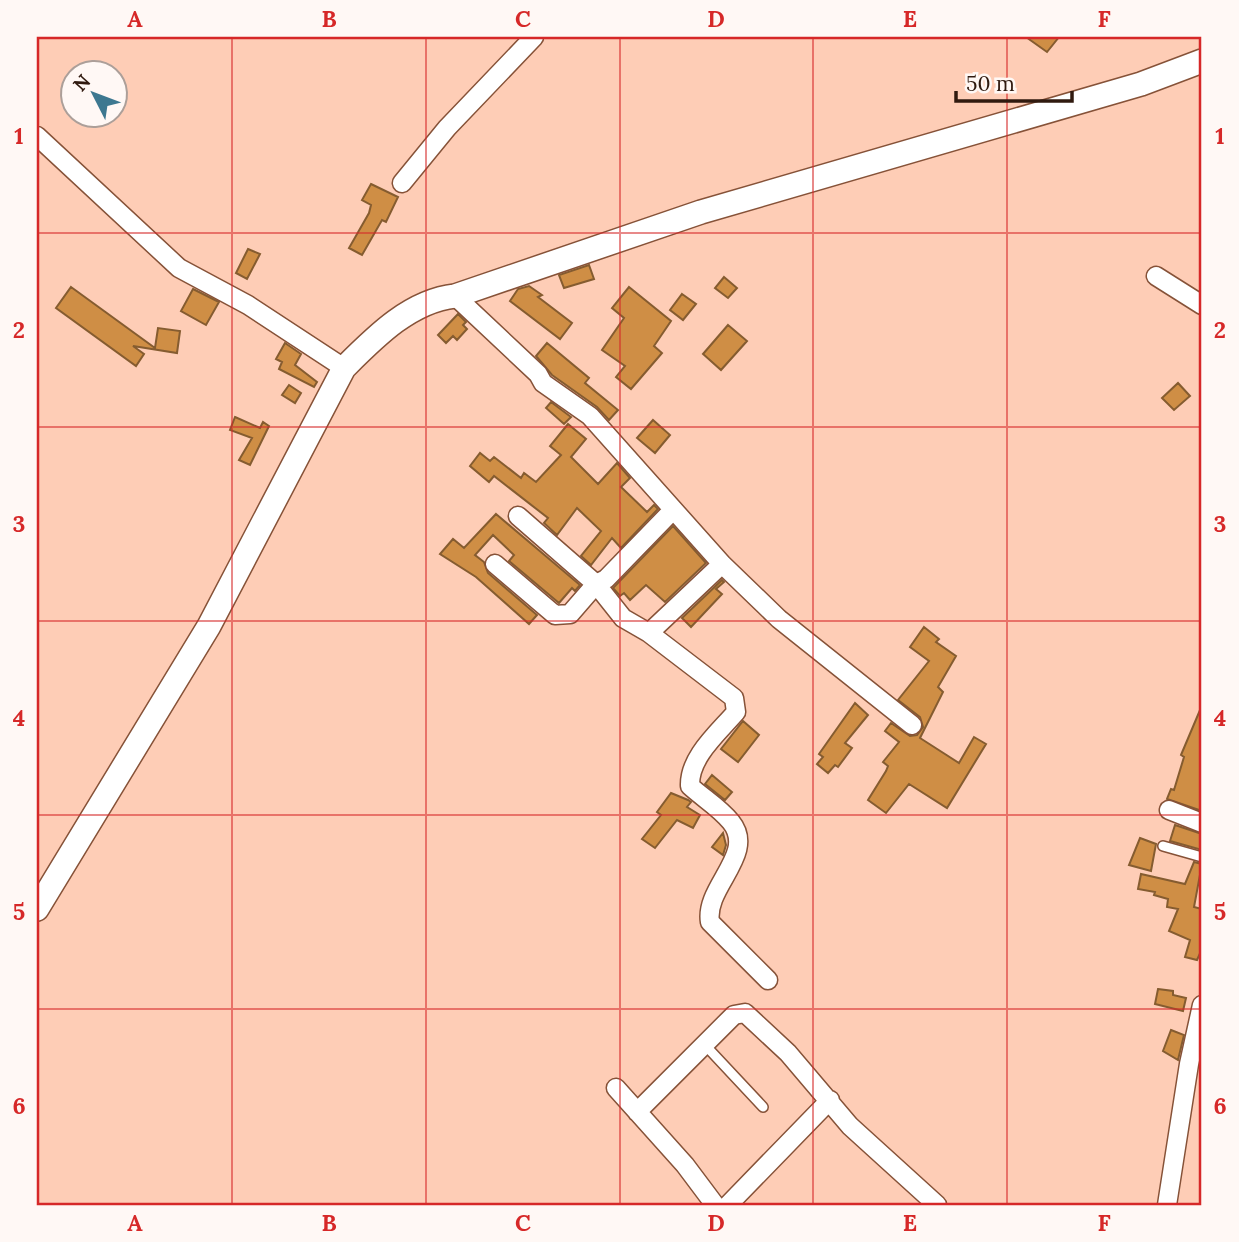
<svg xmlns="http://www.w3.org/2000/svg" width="1239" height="1242" viewBox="0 0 1239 1242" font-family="Lora,serif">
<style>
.building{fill:#cf8e45;stroke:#855c30;stroke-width:2}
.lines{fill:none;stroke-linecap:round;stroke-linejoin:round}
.service-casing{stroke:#865238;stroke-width:12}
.minor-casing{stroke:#865238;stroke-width:21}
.tertiary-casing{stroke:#865238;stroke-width:26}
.service{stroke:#fff;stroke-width:9}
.minor{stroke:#fff;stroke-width:18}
.tertiary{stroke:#fff;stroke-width:23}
.grid{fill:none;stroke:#d62828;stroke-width:2;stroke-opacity:0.55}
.neatline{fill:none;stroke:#d62828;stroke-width:2.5}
.grid-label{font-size:23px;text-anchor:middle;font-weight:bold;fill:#d62828}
</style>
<rect width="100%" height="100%" fill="#fecdb6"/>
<path class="building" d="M1026,37h33l-12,15z
M371,184l27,13 -12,25 -4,-2 -20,35 -13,-7 20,-35 2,-8 -9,-5z
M248,249l12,5 -13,25 -11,-6z
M589,265l5,14 -30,9 -5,-13z
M724,277l13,11 -9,10 -13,-10z
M529,286l13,9 -4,2 34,26 -12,16 -50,-38 8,-12z
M71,287l84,61 3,-20 22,3 -3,22 -44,-7 11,8 -8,12 -80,-58z
M629,287l42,34 -17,25 8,7 -31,36 -15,-12 9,-11 -23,-16 22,-32 -12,-10z
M193,289l26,13 -13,23 -25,-14z
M682,294l14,10 -13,16 -13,-10z
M458,314l8,8 -3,3 4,4 -10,11 -4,-4 -7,7 -8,-8z
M728,325l19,16 -26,29 -18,-16z
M285,343l16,11 -6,11 22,17 -3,5 -35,-18 3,-7 -6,-3z
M547,343l42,35 -4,5 33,27 -9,10 -12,-13 -45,-32 -16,-19z
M1178,383l12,13 -16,14 -12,-12z
M289,385l12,8 -6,10 -13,-8z
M551,402l20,15 -7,7 -18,-16z
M235,417l25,11 3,-6 6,4 -19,39 -11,-5 13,-22 -22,-8z
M653,420l17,15 -15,18 -18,-15z
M568,424l18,15 -15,18 27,27 19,-21 13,15 -9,9 26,25 7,-7 4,4 -37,39 -9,-10 -21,27 -10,-9 20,-25 -24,-23 -20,27 -13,-12 4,-5 -54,-42 -5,6 -19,-16 10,-13 10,8 4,-4 27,21 3,-5 12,9 25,-27 -11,-9z
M496,514l84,71 -5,6 -3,-3 -13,15 -50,-42 5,-6 -21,-20 -18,20 9,7 4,11 49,42 -8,9 -53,-47 -36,-23 13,-15 11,9z
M673,526l33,37 -41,39 -19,-17 -16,15 -6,-7 -4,3 -7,-8z
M722,580l2,2 -8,7 6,5 -31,33 -9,-9z
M924,627l15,12 -3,3 20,14 -18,31 5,5 -23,46 39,25 15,-26 12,7 -39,64 -38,-24 -23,29 -18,-13 18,-29 2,-5 -5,-4 16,-20 -14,-11 6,-8 19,13 7,-1 6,-8 -3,-10 -22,-17 31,-39 -19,-14z
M855,703l13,12 -23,28 7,5 -14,19 -3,-2 -7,8 -11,-9 6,-7 -4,-3z
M1200,710h2v101l-35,-12 4,-10 3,1 10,-33 -3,-2z
M743,721l16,14 -21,27 -17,-13z
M712,775l20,17 -7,8 -20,-16z
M671,793l17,7 3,2 -4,5 13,8 -7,13 -16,-8 -22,28 -13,-9 19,-24 -4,-3z
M1175,825l27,9v16l-32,-9z
M723,833l3,12 -3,10 -11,-8z
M1140,838l16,6 -5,27 -22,-6z
M1194,862l8,2 -8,43 8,2v40l-5,11 -12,-3 5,-17 -21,-9 9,-22 -11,-2 1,-8 -14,-4 1,-3 -17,-3 3,-15 44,10z
M1158,989l15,2v4l13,3 -3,13 -28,-7z
M1171,1030l13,5 -6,25 -15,-9z"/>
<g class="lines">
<g class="service-casing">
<path id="service" d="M1163,846l39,11
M705,1045l58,62"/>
</g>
<g class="minor-casing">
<path id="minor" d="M37,136l142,132 69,37 96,63
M402,183l45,-55 87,-91
M1156,276l46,29
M455,296l83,78 5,9 47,33 132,148 57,55 133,106
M673,510l-67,69 -10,5 27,34 26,15 85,65 2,14c-18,21 -47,45 -46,74 13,12 30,22 41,36 26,32 -27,65 -21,100l58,58
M495,564l60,51 15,-1 26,-30 -78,-68
M649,633l73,-69
M1169,810l33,13
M616,1088l69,77 30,40
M637,1112l97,-97 11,-2 43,40 62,73 87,79
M728,1205l102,-105
M1167,1205l22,-141 13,-59"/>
</g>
<g class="tertiary-casing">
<path id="tertiary" d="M37,909l172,-283 135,-258c31,-31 66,-67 111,-72l246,-84 440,-128 61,-23"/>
</g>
<use href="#service" class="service"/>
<use href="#minor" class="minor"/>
<use href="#tertiary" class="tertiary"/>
</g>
<path class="grid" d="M232,37v1168M426,37v1168M620,37v1168M813,37v1168M1007,37v1168M37,233h1165M37,427h1165M37,621h1165M37,815h1165M37,1009h1165"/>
<rect width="1239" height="1242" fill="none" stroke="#fff8f5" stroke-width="77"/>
<g transform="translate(94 94) rotate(312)"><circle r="33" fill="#fff8f5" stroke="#ac9f99" stroke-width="2"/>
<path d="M0-5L12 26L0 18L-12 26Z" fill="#3d7890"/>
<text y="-10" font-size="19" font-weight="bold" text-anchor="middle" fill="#301a0f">N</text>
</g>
<path d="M956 91v10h116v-10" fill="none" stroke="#301a0f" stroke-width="3.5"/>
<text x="966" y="91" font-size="21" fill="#301a0f" stroke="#fff8f5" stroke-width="5" paint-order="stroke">50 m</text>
<rect x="38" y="38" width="1162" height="1166" class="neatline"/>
<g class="grid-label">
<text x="135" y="27">A</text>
<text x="329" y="27">B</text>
<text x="523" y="27">C</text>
<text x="716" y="27">D</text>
<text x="910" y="27">E</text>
<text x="1104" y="27">F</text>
<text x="19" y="144">1</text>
<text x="1220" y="144">1</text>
<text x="19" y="338">2</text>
<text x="1220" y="338">2</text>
<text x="19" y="532">3</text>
<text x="1220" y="532">3</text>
<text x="19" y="726">4</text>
<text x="1220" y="726">4</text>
<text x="19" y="920">5</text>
<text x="1220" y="920">5</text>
<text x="19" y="1114">6</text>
<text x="1220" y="1114">6</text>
<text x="135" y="1231">A</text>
<text x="329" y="1231">B</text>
<text x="523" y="1231">C</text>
<text x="716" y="1231">D</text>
<text x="910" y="1231">E</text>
<text x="1104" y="1231">F</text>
</g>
</svg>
